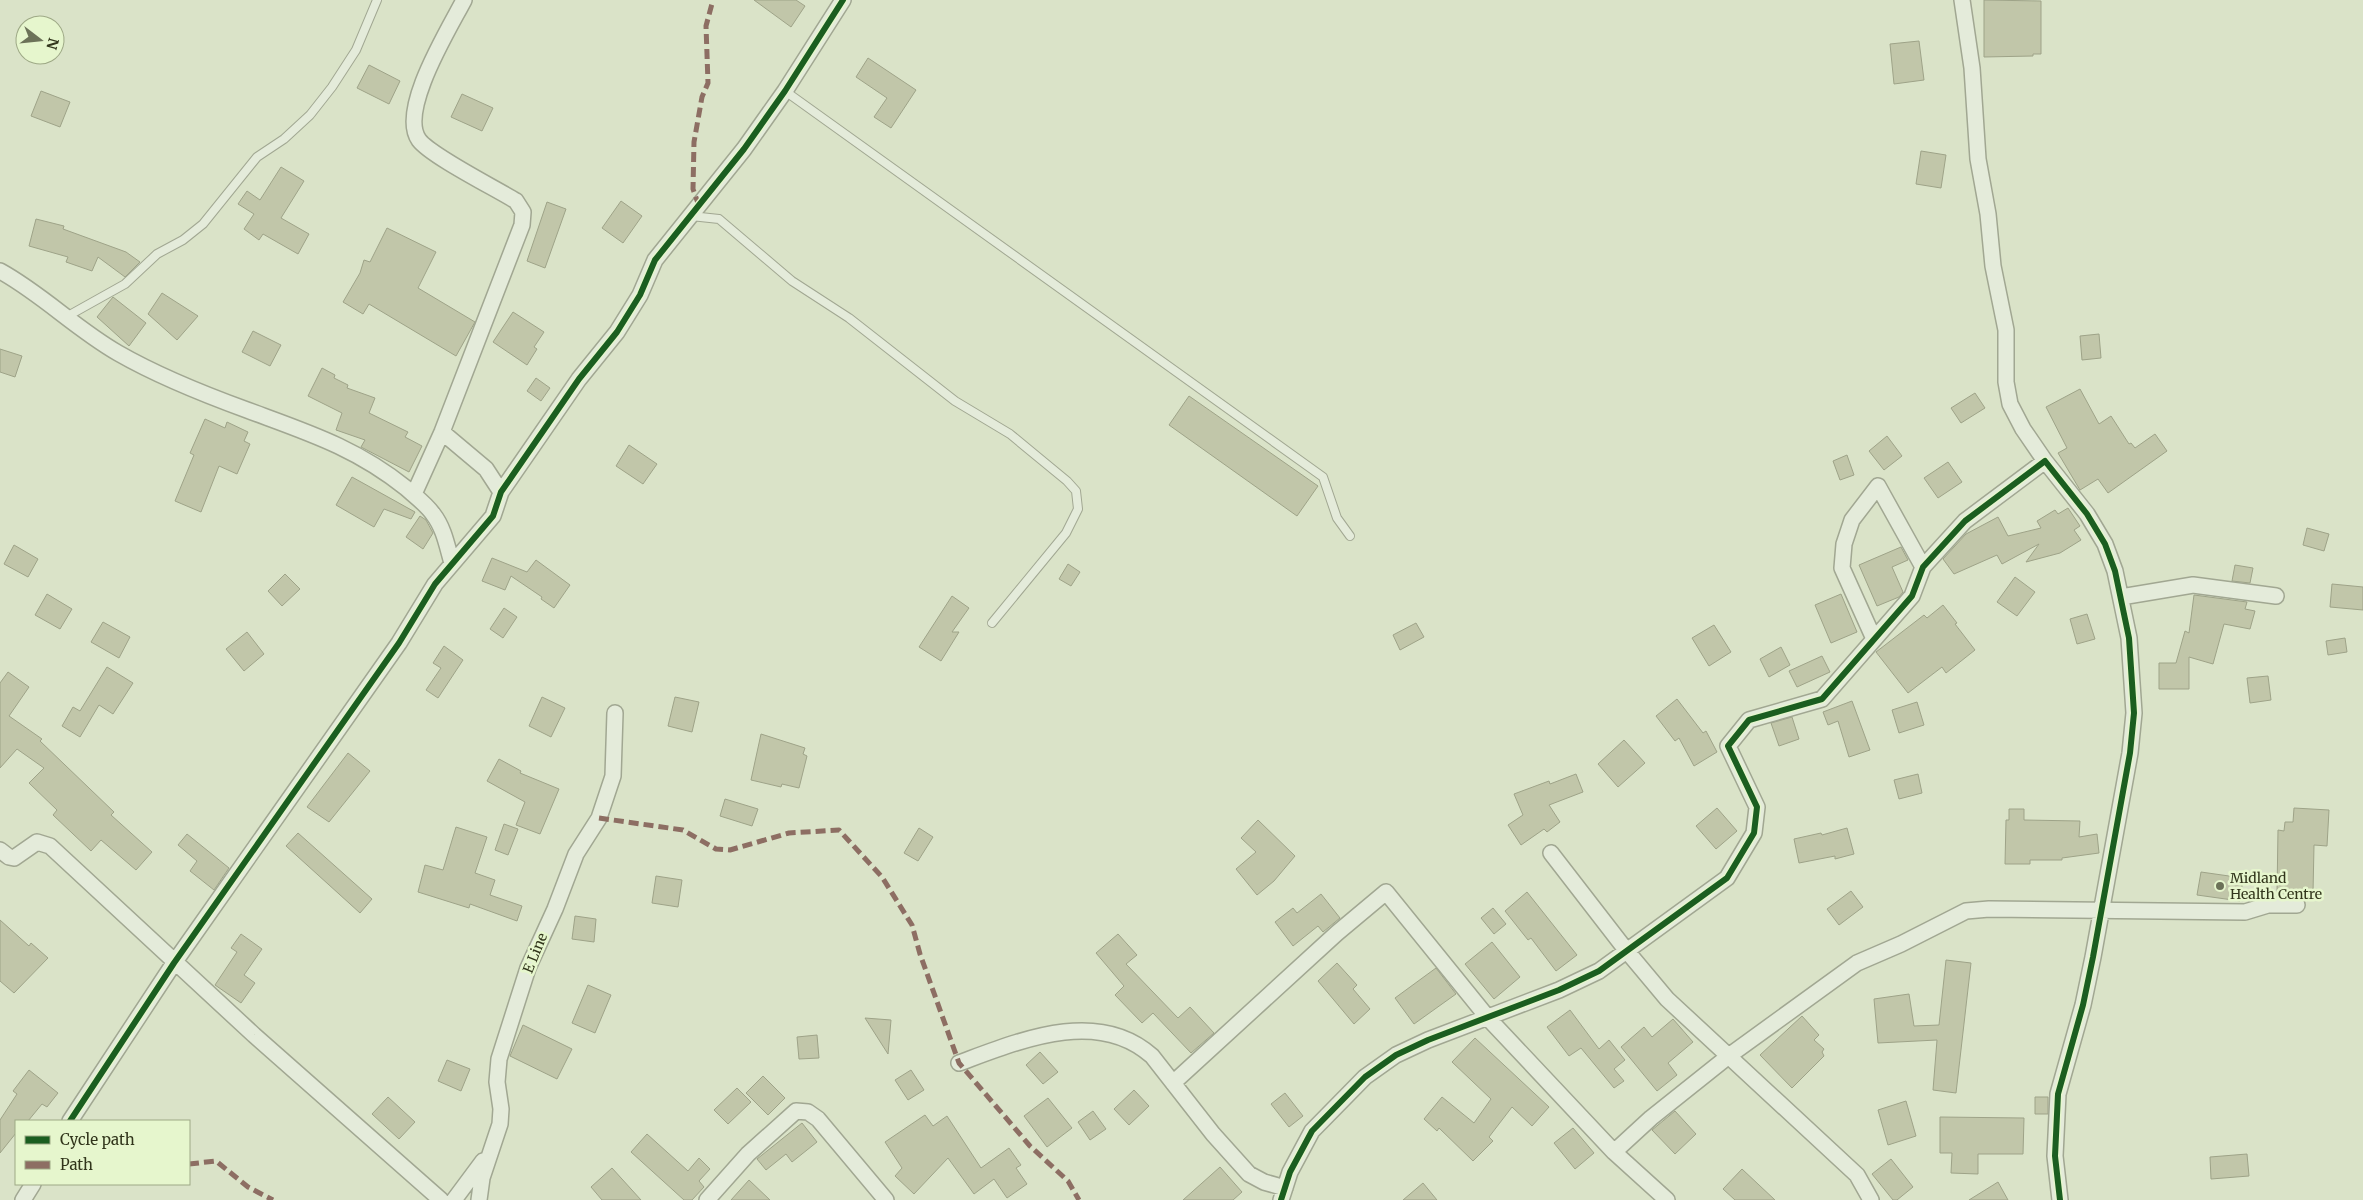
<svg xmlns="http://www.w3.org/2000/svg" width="2363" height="1200" viewBox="0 0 2363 1200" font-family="Merriweather,serif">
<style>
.building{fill:#c1c6a9;stroke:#9ea388}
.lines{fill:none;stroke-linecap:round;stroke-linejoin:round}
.service-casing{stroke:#a1a792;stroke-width:10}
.minor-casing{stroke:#a1a792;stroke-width:18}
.service{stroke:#e4ebda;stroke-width:8}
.minor{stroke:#e4ebda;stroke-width:15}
.quiet{stroke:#8d6e63;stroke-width:5;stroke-dasharray:10 5;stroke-linecap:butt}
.cycleway-casing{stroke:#e6f6cd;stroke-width:9}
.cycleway{stroke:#1b5e20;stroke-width:6}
.poi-dot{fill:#6c7258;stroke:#e6f6cd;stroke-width:2}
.labels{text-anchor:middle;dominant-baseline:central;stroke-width:5;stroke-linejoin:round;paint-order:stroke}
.poi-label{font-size:14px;fill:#31351b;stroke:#e6f6cd;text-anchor:start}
.street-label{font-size:14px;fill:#31351b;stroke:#e6f6cd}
</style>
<rect width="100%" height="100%" fill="#dae3c8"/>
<path class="building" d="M754,0h42l9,6 -14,21z
M1984,0l57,1v53h-8v2l-49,1z
M1919,41l5,39 -30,4 -4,-40z
M868,58l48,32 -25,38 -17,-11 13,-19 -31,-21z
M369,65l31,16 -11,23 -32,-16z
M41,91l29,11 -10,25 -29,-11z
M462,94l31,14 -11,23 -31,-14z
M1921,151l25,4 -5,33 -25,-4z
M281,167l23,14 -23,37 28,16 -11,20 -35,-20 -4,6 -15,-11 10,-15 -16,-10 9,-13 13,9z
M621,201l21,15 -19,27 -21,-15z
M547,202l19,7 -21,59 -18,-7z
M36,219l28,7 -1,3 63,23 14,10 -15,15 -27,-20 -6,14 -26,-9 2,-5 -39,-11z
M387,228l49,24 -18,36 57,34 -19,34 -87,-52 -6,10 -20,-12 17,-29 4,-13 6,2z
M162,293l36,23 -21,24 -29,-26z
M113,297l33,26 -17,23 -32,-29z
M513,312l31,20 -10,15 3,2 -10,16 -34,-23z
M253,331l28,14 -11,21 -28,-14z
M2099,334l2,24 -19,2 -2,-24z
M0,349l22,7 -7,21 -15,-5z
M322,368l13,7 -1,3 14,7 -1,3 28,10 -6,15 39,19 -3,5 17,9 -13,26 -48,-25 4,-7 -29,-10 6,-17 -34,-17z
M536,378l14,10 -9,13 -14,-10z
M2080,389l19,35 12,-8 18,28 2,-1 4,5 20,-14 12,17 -59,42 -10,-14 -18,11 -22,-37 9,-5 -21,-41z
M1975,393l10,15 -24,15 -10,-15z
M1189,396l129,90 -21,30 -128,-91z
M205,419l20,9 2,-6 21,10 -4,9 6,3 -13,30 -18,-8 -18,46 -26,-11 19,-46 -4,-2z
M1887,436l15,20 -18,14 -15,-19z
M629,445l28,19 -14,20 -27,-18z
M1847,455l7,20 -14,5 -7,-19z
M1948,462l14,20 -24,16 -14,-20z
M352,477l63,35 -4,7 -27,-10 -10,18 -38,-22z
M2068,508l12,18 -6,4 7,10 -21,13 -34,9 13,-18 -37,20 -5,-9 -43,19 -11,-15 23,-25 32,-17 10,19 33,-8 -4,-7 18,-11 3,4z
M420,516l6,4 7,13 -10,16 -17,-12z
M2307,528l22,6 -5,17 -21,-6z
M14,545l24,14 -10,18 -24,-13z
M1901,547l7,13 -16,7 11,25 -4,5 -22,9 -18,-41z
M492,558l35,14 9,-12 34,25 -16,23 -13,-9 1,-2 -31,-21 -6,14 -23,-9z
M1068,564l12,8 -9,14 -12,-7z
M2235,565l18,3 -3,15 -18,-2z
M285,574l15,15 -18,17 -14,-15z
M2015,577l20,15 -18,24 -20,-14z
M2332,584l31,3v23l-33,-3z
M47,594l25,15 -12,20 -25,-14z
M1841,594l16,38 -26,11 -16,-38z
M2194,595l53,7 -2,7 10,2 -5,18 -26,-5 -11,40 -24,-7v32h-30v-26h17l9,-32 4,2z
M952,596l17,12 -17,24h7l-18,29 -22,-14z
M1943,605l14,18 -2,1 20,26 -29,23 -4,-6 -34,26 -32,-41 48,-37 3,3z
M504,608l13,9 -14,21 -13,-9z
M2087,614l8,25 -18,5 -7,-25z
M103,622l27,15 -11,21 -28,-16z
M1416,623l8,14 -24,13 -7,-15z
M1714,625l17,27 -22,14 -17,-28z
M247,632l17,22 -20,17 -18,-22z
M2345,638l2,14 -19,3 -2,-14z
M444,646l19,14 -25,38 -12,-8 15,-22 -8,-5z
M1781,647l9,18 -21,12 -9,-18z
M1822,656l8,16 -33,15 -8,-16z
M107,667l26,16 -20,31 -14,-9 -19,32 -18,-11 11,-19 7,4z
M8,672l21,15 -20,29 33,23 -2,2 74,71 -3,3 41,37 -16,18 -35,-30 -10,11 -38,-36 4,-5 -28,-27 15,-15 -27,-19 -17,19v-85z
M2268,676l3,24 -21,3 -3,-25z
M542,697l23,11 -14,29 -22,-11z
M675,697l24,5 -7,30 -24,-6z
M1677,699l26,34 3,-2 11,21 -23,14 -15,-28 -4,3 -19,-25z
M1852,701l18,49 -21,7 -11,-36 -10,4 -5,-13z
M1917,702l7,23 -25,8 -7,-23z
M1792,717l7,22 -20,7 -8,-23z
M761,734l44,14 -2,6 4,2 -8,32 -17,-4 -1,3 -30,-7z
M1624,740l21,23 -27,24 -20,-23z
M348,753l22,18 -41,51 -22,-15z
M499,759l22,12 -1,2 39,16 -19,45 -24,-9 9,-23 -38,-21z
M1576,774l7,18 -34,13 11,17 -13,10 -3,-3 -23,16 -13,-20 15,-10 -9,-21 35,-13 1,3z
M1918,774l4,19 -23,6 -5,-19z
M725,799l33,10 -6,17 -32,-10z
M1717,808l20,23 -21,18 -20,-23z
M2294,808l35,2 -2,36 -13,-1 -1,48h-36l1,-63 6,1 1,-9h8z
M2009,809h15v11l56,1 -1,16 18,-3 2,19 -37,5v2h-32v4h-25l1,-44h3z
M1258,820l37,36 -21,25 -17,14 -21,-26 20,-17 -15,-14z
M504,824l14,5 -10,26 -13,-5z
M456,827l31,10 -12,36 20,7 -5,15 32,11 -5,15 -47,-17 -1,4 -51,-16 7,-27 18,5z
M919,828l14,9 -15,24 -14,-8z
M1847,828l7,26 -19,5v-3l-36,7 -5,-24 27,-6 1,2z
M298,833l74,66 -12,14 -74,-67z
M187,834l42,34 -15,22 -24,-19 7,-10 -19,-16z
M2201,872l42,6 -3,23 -43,-6z
M656,876l26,4 -4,27 -26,-4z
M1851,891l12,16 -24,18 -12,-16z
M1527,892l50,63 -21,16 -25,-33 -3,2 -23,-29z
M1321,894l19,24 -17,14 -5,-6 -25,20 -18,-24 18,-14 4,5z
M1493,908l13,16 -12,10 -13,-16z
M575,916l21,3 -2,23 -22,-3z
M0,920l29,26 2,-3 17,15 -34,35 -14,-12z
M241,934l21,15 -18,26 11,8 -14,20 -26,-18 22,-33 -6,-4z
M1118,934l19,21 -11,9 52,54 12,-11 24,26 -23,20 -38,-40 -11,10 -27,-28 9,-9 -28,-33z
M1492,942l28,35 -26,22 -29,-35z
M1946,960l25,3 -15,130 -23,-3 4,-50 -59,3 -4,-44 35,-5 5,32 25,-1z
M1337,963l20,22 -4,4 17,20 -16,15 -36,-43z
M1436,968l20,26 -42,30 -19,-26z
M588,985l23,10 -16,38 -23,-10z
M1570,1010l29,39 10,-9 16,20 -11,9 10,12 -10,7 -33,-40 -12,8 -22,-29z
M1802,1016l17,19 -5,5 10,9 -2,3 2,4 -32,32 -32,-33z
M865,1018l26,2 -3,34z
M1673,1019l20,23 -25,21 9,12 -20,16 -36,-44 23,-20 8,10z
M523,1025l49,24 -15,30 -47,-23z
M817,1035l2,23 -20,1 -2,-22z
M1475,1038l74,69 -17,19 -20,-19 -23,30 4,4 -20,20 -34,-33 -2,3 -13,-12 18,-22 32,26 17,-24 -39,-37z
M1040,1052l18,20 -15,12 -17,-19z
M447,1060l23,9 -9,22 -23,-10z
M29,1070l29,23 -11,14 -5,-3 -14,17h-12v12l-16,20v-33l17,-26 -4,-3z
M911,1070l13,20 -16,10 -13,-20z
M763,1076l22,22 -17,17 -22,-22z
M737,1088l14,14 -23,22 -14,-14z
M1134,1090l15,16 -20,19 -15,-16z
M1285,1093l18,23 -14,11 -18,-23z
M388,1097l27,25 -16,17 -27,-25z
M2035,1097h13v17h-13z
M1048,1098l24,30 -25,19 -23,-31z
M1906,1101l10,35 -28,9 -10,-35z
M1093,1111l13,18 -16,11 -12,-18z
M1675,1111l21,23 -21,20 -23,-24z
M925,1115l8,11 14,-10 34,52 28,-20 12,17 -5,3 11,16 -20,14 -13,-19 -20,15 -26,-36 -34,36 -19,-18 7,-8 -17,-26z
M1940,1117l84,1 -1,36h-45v20l-27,-1 1,-20h-12z
M802,1123l15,19 -25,20 -6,-8 -20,16 -9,-11z
M1573,1128l21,25 -19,16 -21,-26z
M647,1134l41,37 11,-13 11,11 -11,12 5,6 -12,13h-8l-53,-48z
M2247,1154l2,22 -38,3 -1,-22z
M1891,1159l22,28 -16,13h-4l-21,-26z
M1220,1167l22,25 -9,8h-50z
M612,1168l29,32h-39l-11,-13z
M1742,1169l33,31h-40l-12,-11z
M749,1180l21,20h-39z
M1998,1182l10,18h-39z
M1423,1183l14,17h-34z"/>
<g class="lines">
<g class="service-casing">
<path id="service" d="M785,91l538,386 14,41 13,18
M691,216l28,3 73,62 57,37 106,83 55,33 57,47 9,10 2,18 -12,24 -74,90
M66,317l59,-33 32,-30 26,-14 20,-16 54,-67 27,-18 26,-24 22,-28 24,-37 21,-50"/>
</g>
<g class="minor-casing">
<path id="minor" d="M1962,0l10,68 6,91 10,55 5,52 13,64v52l4,22 13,25 22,32
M0,271c42,23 76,58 118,82 40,23 85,41 129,57 59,22 108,37 159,78 9,8 20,16 27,26 11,14 14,32 19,49
M442,432l44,37 15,23
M414,494l28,-62 80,-207 1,-13 -7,-11c-21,-13 -85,-45 -97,-61 -21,-29 30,-111 45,-140
M2121,597l72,-12 83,11
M1874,639l-32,-71 2,-24 8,-24 26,-34 45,81
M0,850l9,7 5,1 23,-16 13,4 204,189 187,165
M1551,853l75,97 41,49 190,176 14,25
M959,1063c60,-22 138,-56 193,-7l61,78 36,40 15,8 21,6
M1173,1083l164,-150 49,-41 102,126 126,134 53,48
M70,1121l104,-158 225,-320 36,-59 58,-68 8,-24 78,-113 38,-47 23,-37 15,-35 89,-111 41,-58 58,-91
M1614,1152l37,-34 79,-63 127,-92 44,-19 65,-33 23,-2 256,3 23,-7h29
M23,1200l10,-16
M454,1200l29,-39
M479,1200l3,-22 18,-54 1,-15 -4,-27 2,-23 29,-91 27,-59 21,-55 23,-36 14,-42 2,-63
M707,1200l41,-46 48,-43 12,1 10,7 68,81
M1281,1200l9,-28 22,-41 53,-54 31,-22 32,-15 131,-50 40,-19 128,-93 27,-45 3,-26 -29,-61 21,-26 73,-21 90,-103 11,-29 42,-46 80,-60 42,53 18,30 10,27 14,67 5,75 -4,40 -37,204 -10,48 -25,89 -3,62 5,44"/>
</g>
<use href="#service" class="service"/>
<use href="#minor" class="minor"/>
<path class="quiet" d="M699,206l-6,-17 1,-47 8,-45 6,-14 -2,-57 7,-26
M599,818l84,12 33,19 14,1 59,-17 50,-3 43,47 30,48 8,29 39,109 71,83 38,35 11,19
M189,1164l27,-3 32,26 25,13"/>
<g class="cycleway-casing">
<path id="cycleway" d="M70,1121l104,-158 225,-320 36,-59 58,-68 8,-24 78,-113 38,-47 23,-37 15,-35 89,-111 41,-58 58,-91
M1281,1200l9,-28 22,-41 53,-54 31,-22 32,-15 131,-50 40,-19 128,-93 27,-45 3,-26 -29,-61 21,-26 73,-21 90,-103 11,-29 42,-46 80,-60 42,53 18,30 10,27 14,67 5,75 -4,40 -37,204 -10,48 -25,89 -3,62 5,44"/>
</g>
<use href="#cycleway" class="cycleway"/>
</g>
<circle class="poi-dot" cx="2220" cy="886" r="5"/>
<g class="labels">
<g class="poi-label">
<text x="2230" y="878">Midland<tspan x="2230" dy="16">Health Centre</tspan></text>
</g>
<g class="street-label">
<text transform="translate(535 953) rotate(-68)">E Line</text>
</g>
</g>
<rect x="15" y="1120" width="175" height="65" fill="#e6f6cd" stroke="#9ea986"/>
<rect x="25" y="1136" width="25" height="8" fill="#1b5e20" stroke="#9ea986"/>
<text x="60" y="1145" font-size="15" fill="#31351b">Cycle path</text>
<rect x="25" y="1161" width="25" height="8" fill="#8d6e63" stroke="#9ea986"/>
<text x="60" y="1170" font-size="15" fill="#31351b">Path</text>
<g transform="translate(40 40) rotate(106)"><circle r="24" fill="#e6f6cd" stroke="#9ea986"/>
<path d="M0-4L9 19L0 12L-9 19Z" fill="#6c7258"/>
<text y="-8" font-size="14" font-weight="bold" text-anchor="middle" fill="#31351b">N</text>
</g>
</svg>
